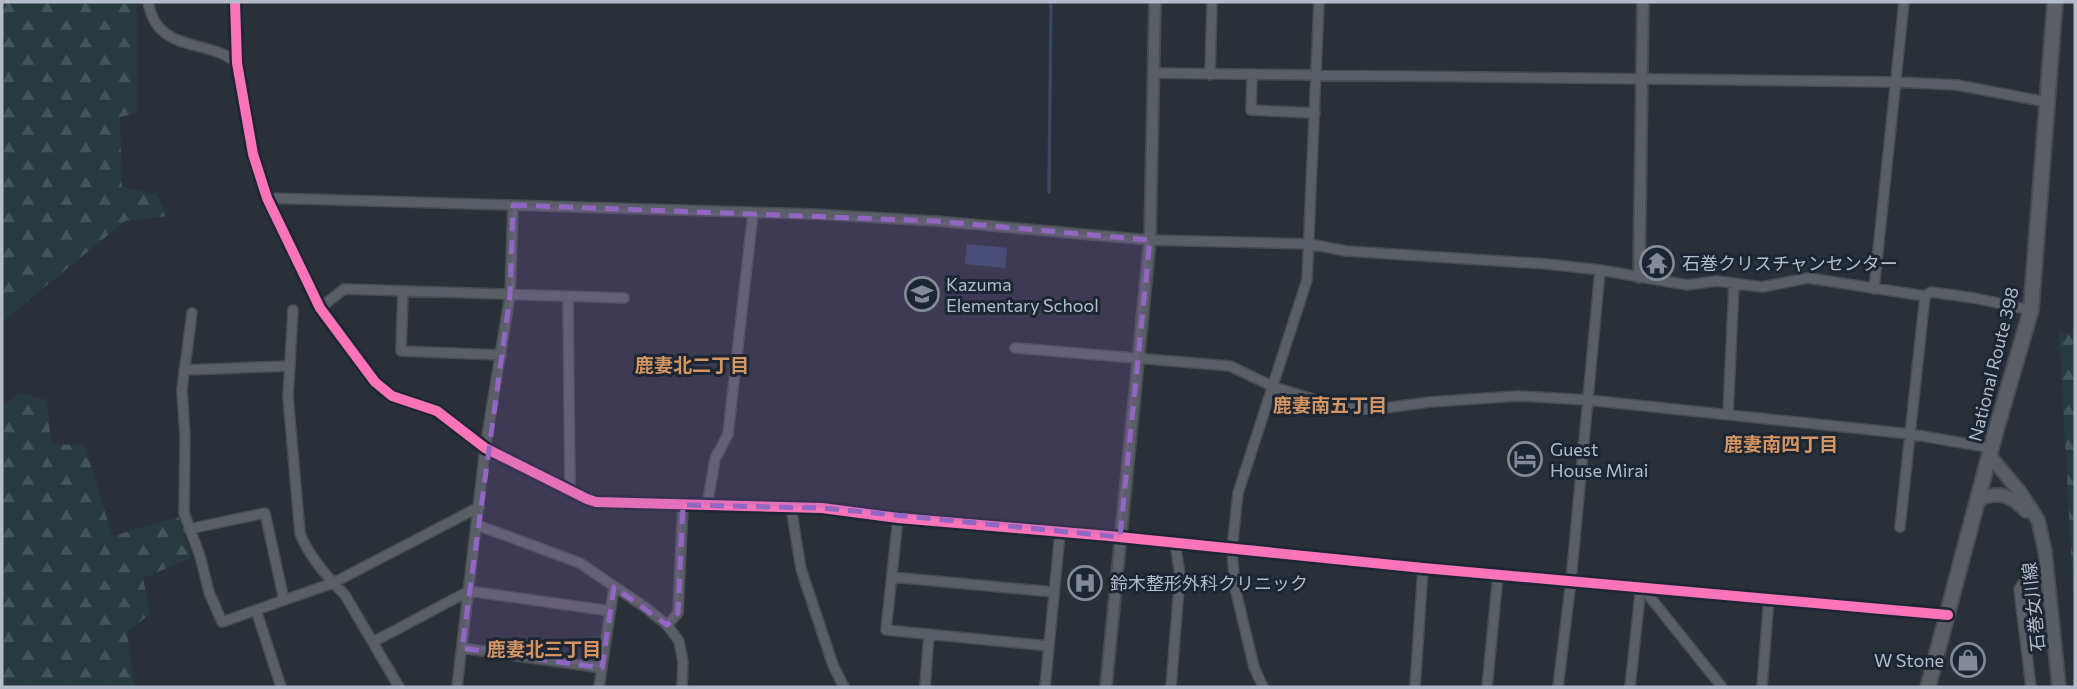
<svg xmlns="http://www.w3.org/2000/svg" width="2077" height="689" viewBox="0 0 2077 689" font-family="Commissioner,'Noto Sans JP',sans-serif">
<style>
.forest{fill:url(#forest-firs)}
.water{fill:#384963}
.lines{fill:none;stroke-linecap:round;stroke-linejoin:round}
.stream{stroke:#384963;stroke-width:3.5}
.minor-casing{stroke:#484c53;stroke-width:12}
.tertiary-casing{stroke:#484c53;stroke-width:14}
.secondary-casing{stroke:#484c53;stroke-width:16}
.trunk-casing{stroke:#474c53;stroke-width:18}
.minor{stroke:#5a5e66;stroke-width:9}
.tertiary{stroke:#5a5e66;stroke-width:10}
.secondary{stroke:#595d64;stroke-width:12}
.trunk{stroke:#5b5f64;stroke-width:14}
.cycleway-casing{stroke:#1d2633;stroke-width:15}
.cycleway{stroke:#fb73b8;stroke-width:10}
.marked{fill:#9266c3;fill-opacity:0.2;stroke:#9266c3;stroke-width:5;stroke-dasharray:14 9;stroke-linejoin:round}
.labels{text-anchor:middle;dominant-baseline:central;stroke-width:6;stroke-linejoin:round;paint-order:stroke}
.poi-label{font-size:18px;fill:#b4bcc9;stroke:#1d2633;text-anchor:start}
.street-label{font-size:18px;fill:#b4bcc9;stroke:#1d2633}
.neighbourhood-label{font-size:19px;font-weight:bold;fill:#d59563;stroke:#1d2633}
</style>
<defs>
<pattern id="forest-firs" width="22" height="20" patternUnits="userSpaceOnUse" patternTransform="scale(1.75)"><rect width="22" height="20" fill="#273a3e"/><path d="M5 1l3.5 6h-7zM16 11l3.5 6h-7z" fill="#445559"/></pattern>
</defs>
<rect width="100%" height="100%" fill="#2a3038"/>
<path class="forest" d="M2,2h135v111l-17,4 2,70 34,7 12,22 -43,5 -123,101z
M2059,331l16,4v257l-2,-4z
M21,393l26,7 4,44 34,1 27,91 67,-19 12,41 -48,20 7,36 -23,18 7,55h-132v-282z"/>
<path class="water" d="M967,244l40,4 -2,20 -40,-4z"/>
<g class="lines">
<path class="stream" d="M1049,192l2,-190"/>
<g class="minor-casing">
<path id="minor" d="M148,2c10,53 58,35 89,61
M235,2l2,61 16,91 14,44 53,110 55,74 17,14 45,15 48,37 102,51 9,3 226,6 76,10 211,18 314,32 525,47
M1153,73l743,9 61,3 90,17
M1210,75l2,-73
M1252,75l-1,35 64,3
M267,198l546,16 123,7 214,19 160,4 36,7 201,13 53,6 87,15 30,-4 45,6 46,-9 117,18 6,-4 43,6 57,12
M1874,289l30,-287
M403,291l-2,60 100,4
M568,297l2,194
M320,308l24,-19 280,9
M293,310l-5,87 12,136c8,23 28,45 45,62l54,92
M192,313l-10,76 3,48 -1,76 16,43 9,36 13,30 111,-39 146,-76
M1015,348l215,18 44,21 51,16 27,6h25l53,-7 88,-6 70,4 322,34 82,14
M184,370l106,-4
M1728,414l6,-130
M707,506l8,-47 13,-25 25,-221
M791,507l10,62 32,96 11,22
M898,518l-12,112 163,16
M477,525l103,38 66,45 21,17 12,16 4,21 -1,25
M1900,527l25,-231
M189,529l76,-16 19,87
M892,577l162,15
M1641,586l81,101
M256,610l25,77
M667,625l11,-12 5,-108
M373,642l96,-51 141,20
M462,648l140,20
M457,687l28,-239 25,-153 3,-90
M599,687l15,-100
M925,687l4,-53
M1045,687l15,-154
M1171,687l9,-112 -5,-32
M1263,687l-9,-20 -19,-79 -3,-39 6,-56 69,-213 12,-278
M1415,687l8,-119
M1487,687l11,-112
M1558,687l13,-106 29,-311
M1630,687l11,-101
M1762,687l7,-89
M2031,687l-12,-98 4,-6 25,-3"/>
</g>
<g class="tertiary-casing">
<path id="tertiary" d="M1639,277l4,-275
M1106,687l44,-447 5,-238"/>
</g>
<g class="secondary-casing">
<path id="secondary" d="M1990,456l30,36 18,28 7,31 14,136
M1979,499c21,-8 32,-4 47,12"/>
</g>
<g class="trunk-casing">
<path id="trunk" d="M1928,687l68,-257 35,-120 24,-308"/>
</g>
<use href="#minor" class="minor"/>
<use href="#tertiary" class="tertiary"/>
<use href="#secondary" class="secondary"/>
<use href="#trunk" class="trunk"/>
<g class="cycleway-casing">
<path id="cycleway" d="M235,2l2,61 16,91 14,44 53,110 55,74 17,14 45,15 48,37 102,51 9,3 226,6 76,10 211,18 314,32 525,47"/>
</g>
<use href="#cycleway" class="cycleway"/>
</g>
<path class="marked" d="M513,205l423,16 214,19 -30,297 -298,-29 -139,-3 -5,108 -11,12 -53,-38 -12,81 -140,-20 48,-353z"/>
<defs>
<g id="temple-ring" transform="scale(1.75)"><circle r="9.5" fill="#1d2633" stroke="#848b96" stroke-width="1.5"/><path d="M0-6L5-2H3V0L6.5 2.5H4V6H1.5V3h-3V6H-4V2.5H-6.5L-3 0V-2H-5Z" fill="#848b96"/></g>
<g id="school-ring" transform="scale(1.75)"><circle r="9.5" fill="#1d2633" stroke="#848b96" stroke-width="1.5"/><path d="M0-5L7-2L0 1L-7-2ZM-4 1L0 2.5L4 1V4Q0 6-4 4Z" fill="#848b96"/></g>
<g id="hotel-ring" transform="scale(1.75)"><circle r="9.5" fill="#1d2633" stroke="#848b96" stroke-width="1.5"/><path d="M-6-4.5h1.5V1H6V5H4.5V3h-9V5H-6ZM-4 0a1.8 1.8 0 1 1 3.6 0ZM.5 0V-2.5h3Q6-2.5 6 0Z" fill="#848b96"/></g>
<g id="hospital-ring" transform="scale(1.75)"><circle r="9.5" fill="#1d2633" stroke="#848b96" stroke-width="1.5"/><path d="M-5-5h3v3.5h4V-5h3V5h-3V1.5h-4V5h-3Z" fill="#848b96"/></g>
<g id="shop-ring" transform="scale(1.75)"><circle r="9.5" fill="#1d2633" stroke="#848b96" stroke-width="1.5"/><path d="M-5-2.5h2.3a2.7 3.5 0 0 1 5.4 0H5L5.5 6h-11ZM-1.5-2.5h3a1.5 2.3 0 0 0-3 0Z" fill="#848b96"/></g>
</defs>
<g fill-rule="evenodd">
<use href="#temple-ring" x="1657" y="263"/>
<use href="#school-ring" x="922" y="294"/>
<use href="#hotel-ring" x="1525" y="459"/>
<use href="#hospital-ring" x="1085" y="583"/>
<use href="#shop-ring" x="1968" y="660"/>
</g>
<g class="labels">
<g class="poi-label">
<text x="1682" y="263">石巻クリスチャンセンター</text>
<text x="946" y="284">Kazuma<tspan x="946" dy="21">Elementary School</tspan></text>
<text x="1550" y="449">Guest<tspan x="1550" dy="21">House Mirai</tspan></text>
<text x="1110" y="583">鈴木整形外科クリニック</text>
<text x="1944" y="660" text-anchor="end">W Stone</text>
</g>
<g class="street-label">
<text transform="translate(1993 364) rotate(-76)">National Route 398</text>
<text transform="translate(2033 607) rotate(-96)">石巻女川線</text>
</g>
<g class="neighbourhood-label">
<text x="692" y="364">鹿妻北二丁目</text>
<text x="1330" y="404">鹿妻南五丁目</text>
<text x="1781" y="443">鹿妻南四丁目</text>
<text x="544" y="648">鹿妻北三丁目</text>
</g>
</g>
<rect width="2077" height="689" fill="none" stroke="#b4bcc9" stroke-width="7"/>
</svg>
